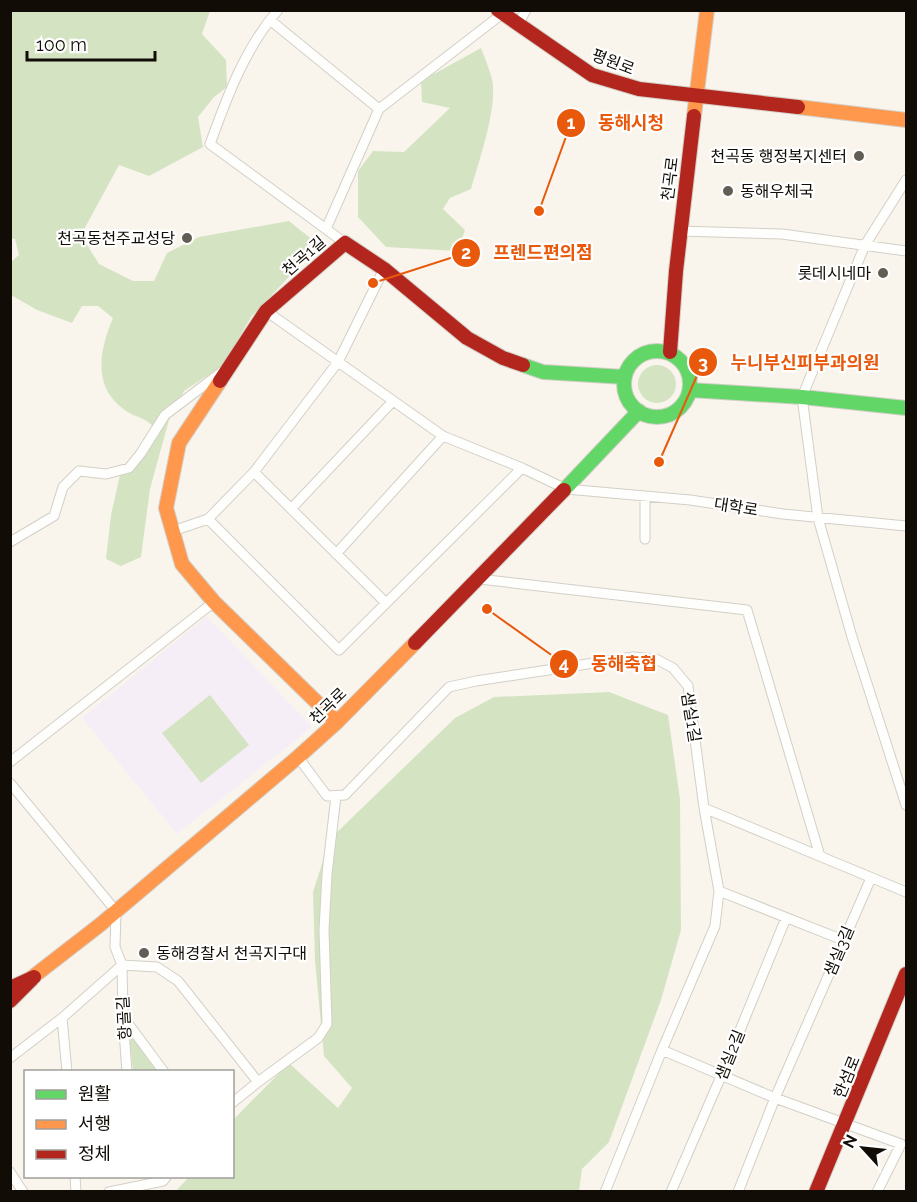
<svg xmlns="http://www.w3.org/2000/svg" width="917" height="1202" viewBox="0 0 917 1202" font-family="Raleway,'Noto Sans KR',sans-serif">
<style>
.education{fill:#f6eef6}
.green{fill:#d4e4c2}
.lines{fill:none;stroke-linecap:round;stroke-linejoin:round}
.street-casing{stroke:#d3cfc7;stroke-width:11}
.fast-casing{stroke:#d3cfc7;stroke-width:16}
.slow-casing{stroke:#d3cfc7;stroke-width:16}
.jam-casing{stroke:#d3cfc7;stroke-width:16}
.street{stroke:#fefefc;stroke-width:9}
.fast{stroke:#63d668;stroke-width:14}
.slow{stroke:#ff974d;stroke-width:14}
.jam{stroke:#b3261e;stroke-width:14}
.poi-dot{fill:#625e56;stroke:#fff;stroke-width:2}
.labels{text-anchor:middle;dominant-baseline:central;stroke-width:4.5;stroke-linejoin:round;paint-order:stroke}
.street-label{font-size:16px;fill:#110c05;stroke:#fff}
.poi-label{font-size:16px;fill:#110c05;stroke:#fff;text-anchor:end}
.leader{fill:none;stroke:#e8590c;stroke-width:2}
.callout-dot{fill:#e8590c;stroke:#fff;stroke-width:2}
.mark-label{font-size:18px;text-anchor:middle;font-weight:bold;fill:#fff}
.callout-label{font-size:18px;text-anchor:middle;font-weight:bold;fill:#e8590c;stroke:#fff;stroke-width:4.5;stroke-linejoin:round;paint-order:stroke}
</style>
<rect width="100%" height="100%" fill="#f9f5ed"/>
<path class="education" d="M207,616l105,111 -135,107 -95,-116z"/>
<path class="green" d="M11,11h199l-8,23 24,26 1,27 -13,10 -16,20 5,30 -54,29 -30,-11 -38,70 18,29 34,17h21l13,-28 32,-16 90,-16 30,24 -68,72 -28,48 -39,26 -15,29 -13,47 -6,22 -9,68 -20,9 -15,-7 5,-44 9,-40 34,-48c-12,-11 -17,-9 -28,-16 -34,-23 -27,-60 -13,-93l-15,-12h-16l-10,17 -35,-13 -26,-15v-33l8,-7 -4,-16 -5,-1z
M481,48c4,10 8,21 11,31 6,28 -13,82 -21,110l-21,9 -7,11 22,21 -7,21 -72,-4 -28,-30v-46l15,-20 31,1 46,-44 -28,-6 -1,-21z
M638 384a19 19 0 1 1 38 0a19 19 0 1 1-38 0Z
M609,692l59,23 12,84 1,131 -20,70 -52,142 -27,27 -3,22 -404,1 14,-15 43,-1 1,-56 56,-57 49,45 14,-20 -28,-32 -9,-96 -2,-68 17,-53 125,-121 39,-21z
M210,695l39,50 -48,38 -39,-50z
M129,1033l28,38h-24z"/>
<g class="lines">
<g class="street-casing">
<path id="street" d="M278,10c-33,38 -51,87 -68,134l135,99
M270,20l109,89
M518,25l8,-15
M906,180l-41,65 -63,152 16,121 34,119 54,168
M326,229l53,-120 123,-95
M680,231l102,3 124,17
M266,311l177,125 79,32 44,21 124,11 93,14 123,12
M254,472l132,131
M291,509l102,-108
M208,519l131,131 183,-182
M173,531l35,-12 46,-47 84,-110 46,-93
M645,539v-42
M10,542l44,-26 9,-29 16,-16 27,3 23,-6 12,-15 24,-38 58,-44
M336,554l107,-118
M479,579l268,31 73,246
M298,757l29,39 18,-1 104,-108 27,-6 157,-24 23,2 17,9 15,18 16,122 15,83 -4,35 -53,124 -57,142
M10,762l204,-160
M10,783l106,128 -1,36 7,18 35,2 21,14 80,101 -26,21
M704,808l202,84
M719,891l124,49
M122,965l1,52 4,55
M62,1018l5,54
M124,1018l40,54
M662,1050l113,48 126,46 -24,48
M10,1058l52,-40 60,-53
M258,1082l60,-44 9,-14 -3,-94 3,-56 9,-78
M10,1172l13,20
M75,1176l1,16
M109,1192l54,-11 4,-5
M671,1192l51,-118 64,-156
M738,1192l37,-94 96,-220"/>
</g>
<g class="fast-casing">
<path id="fast" d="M624 384a33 33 0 1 1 66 0a33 33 0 1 1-66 0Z
M523,365l20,7 82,5
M690,390l112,7 104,11
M564,490l75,-79"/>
</g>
<g class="slow-casing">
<path id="slow" d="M798,107l108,13
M694,116l13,-106
M220,381l-41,62 -13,65 16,56 32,38 123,120
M25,983l76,-59 197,-167 39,-35 78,-79"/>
</g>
<g class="jam-casing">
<path id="jam" d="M498,10l94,65 47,14 159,18
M670,352l6,-81 18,-155
M220,381l46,-70 79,-68 39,26 83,69 36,20 20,7
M415,643l149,-153
M10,988l24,-11
M10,1001l22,-22
M816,1192l90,-218"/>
</g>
<use href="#street" class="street"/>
<use href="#fast" class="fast"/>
<use href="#slow" class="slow"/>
<use href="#jam" class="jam"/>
</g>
<g class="poi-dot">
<circle cx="859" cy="156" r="6"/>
<circle cx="728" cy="191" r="6"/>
<circle cx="187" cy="238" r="6"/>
<circle cx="883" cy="273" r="6"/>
<circle cx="144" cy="953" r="6"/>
</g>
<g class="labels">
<g class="street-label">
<text transform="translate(613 62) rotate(21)">평원로</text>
<text transform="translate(670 179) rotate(-83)">천곡로</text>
<text transform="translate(304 256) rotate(-41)">천곡1길</text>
<text transform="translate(736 507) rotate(9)">대학로</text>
<text transform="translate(328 706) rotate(-44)">천곡로</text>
<text transform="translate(691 717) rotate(81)">샘실1길</text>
<text transform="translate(839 951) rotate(-67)">샘실3길</text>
<text transform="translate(124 1018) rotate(-93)">항골길</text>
<text transform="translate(730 1055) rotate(-68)">샘실2길</text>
<text transform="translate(847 1077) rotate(-68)">한섬로</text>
</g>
<g class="poi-label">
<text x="847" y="156">천곡동 행정복지센터</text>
<text x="740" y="191" text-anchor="start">동해우체국</text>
<text x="175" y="238">천곡동천주교성당</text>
<text x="871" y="273">롯데시네마</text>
<text x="156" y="953" text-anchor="start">동해경찰서 천곡지구대</text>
</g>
</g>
<path class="leader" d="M539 211L571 123M373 283L466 253M659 462L703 362M487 609L564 664"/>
<g class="callout-dot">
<circle cx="539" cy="211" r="6"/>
<circle cx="373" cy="283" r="6"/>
<circle cx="659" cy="462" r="6"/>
<circle cx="487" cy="609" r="6"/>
<circle cx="571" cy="123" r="15"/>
<circle cx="466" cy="253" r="15"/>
<circle cx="703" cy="362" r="15"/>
<circle cx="564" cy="664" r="15"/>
</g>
<g class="mark-label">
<text x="571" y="129">1</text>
<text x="466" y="259">2</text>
<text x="703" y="369">3</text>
<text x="564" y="670">4</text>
</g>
<g class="callout-label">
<text x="631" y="129">동해시청</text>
<text x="543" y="259">프렌드편의점</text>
<text x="805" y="369">누니부신피부과의원</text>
<text x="624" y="670">동해축협</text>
</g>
<rect width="917" height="1202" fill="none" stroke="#110c05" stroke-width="24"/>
<rect x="24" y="1070" width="210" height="108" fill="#ffffff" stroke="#a09e9b" stroke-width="1.5"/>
<rect x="36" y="1090" width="30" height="9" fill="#63d668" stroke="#a09e9b" stroke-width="1.5"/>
<text x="78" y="1100" font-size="18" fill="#110c05">원활</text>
<rect x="36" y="1120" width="30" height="9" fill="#ff974d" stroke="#a09e9b" stroke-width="1.5"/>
<text x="78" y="1130" font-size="18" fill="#110c05">서행</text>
<rect x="36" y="1150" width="30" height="9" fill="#b3261e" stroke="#a09e9b" stroke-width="1.5"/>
<text x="78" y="1160" font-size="18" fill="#110c05">정체</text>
<g transform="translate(863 1148) rotate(297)" stroke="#ffffff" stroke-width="4.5" paint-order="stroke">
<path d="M0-4.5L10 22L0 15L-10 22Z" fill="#110c05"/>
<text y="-9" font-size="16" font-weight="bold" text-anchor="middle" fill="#110c05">N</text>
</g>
<path d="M27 51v9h128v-9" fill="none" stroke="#110c05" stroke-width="3"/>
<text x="36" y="51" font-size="18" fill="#110c05" stroke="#ffffff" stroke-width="4.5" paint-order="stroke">100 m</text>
</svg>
